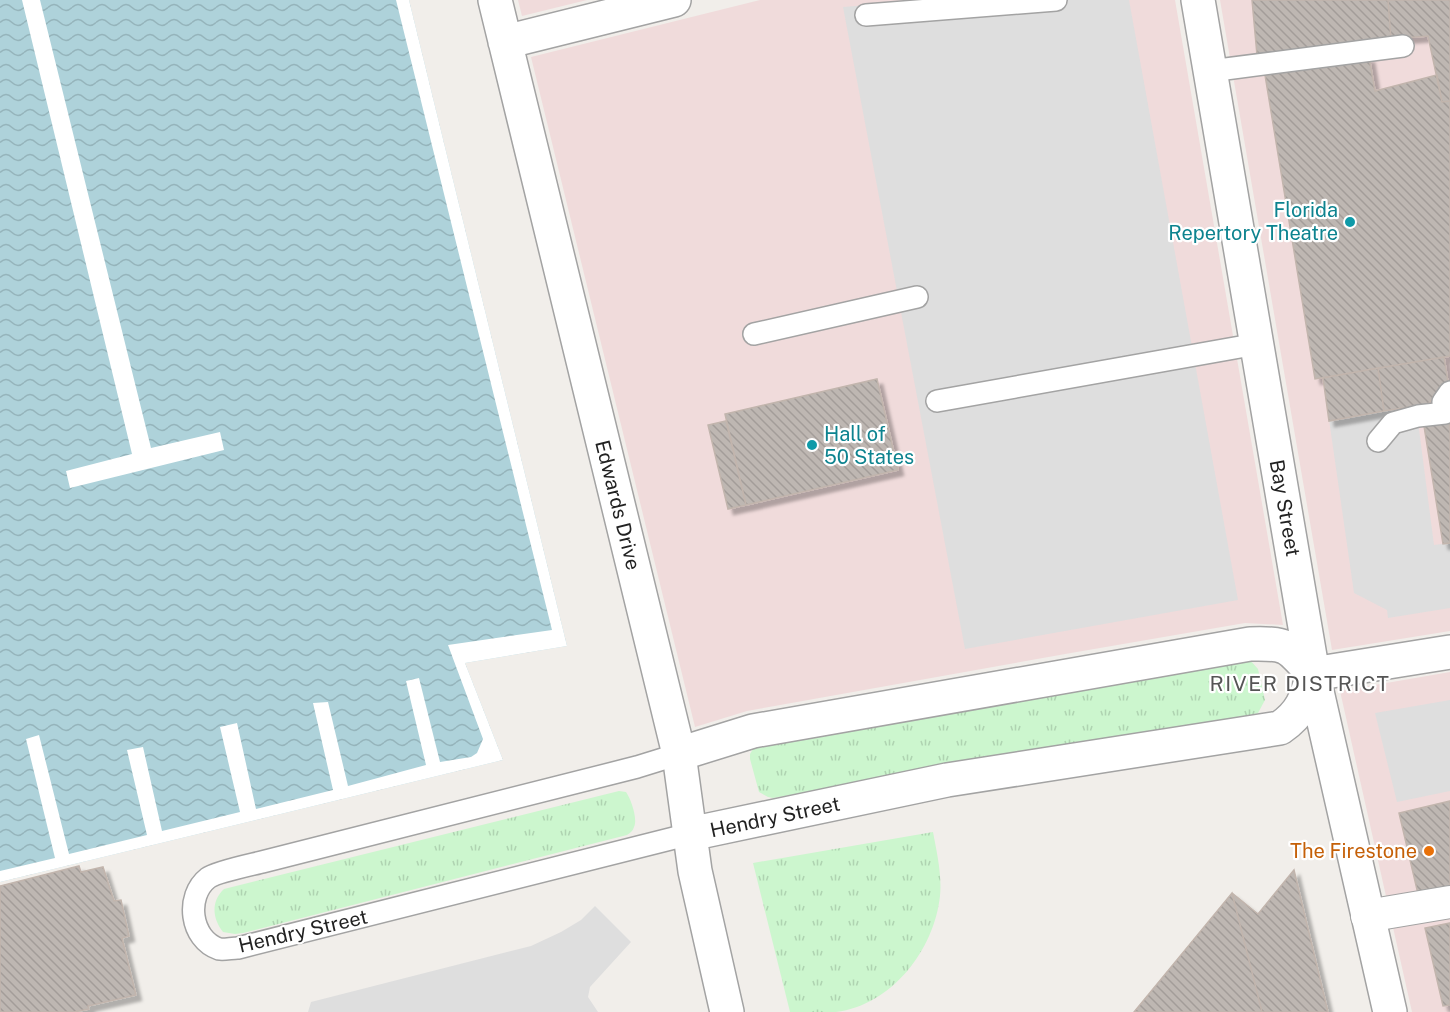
<svg xmlns="http://www.w3.org/2000/svg" width="1450" height="1012" viewBox="0 0 1450 1012" font-family="'Public Sans',sans-serif">
<style>
.commercial{fill:#f0dbdb}
.park{fill:url(#park-tufts)}
.parking{fill:#dedede}
.water{fill:url(#water-waves)}
.pier{fill:#fff}
.building{fill:url(#building-back-hatch);stroke:#c2b5ad;stroke-width:1.5;filter:url(#shadow)}
.lines{fill:none;stroke-linecap:round;stroke-linejoin:round}
.service-casing{stroke:#a3a3a3;stroke-width:24}
.pedestrian-casing{stroke:#a3a3a3;stroke-width:34}
.minor-casing{stroke:#a3a3a3;stroke-width:36}
.service{stroke:#fff;stroke-width:21}
.pedestrian{stroke:#fff;stroke-width:32}
.minor{stroke:#fff;stroke-width:33}
.culture-dot{fill:#0f9aa8;stroke:#fff;stroke-width:2}
.food-dot{fill:#e8710a;stroke:#fff;stroke-width:2}
.labels{text-anchor:middle;dominant-baseline:central;stroke-width:4.5;stroke-linejoin:round;paint-order:stroke}
.culture-label{font-size:20px;fill:#0d838f;stroke:#fff;text-anchor:end}
.street-label{font-size:20px;fill:#222;stroke:#fff}
.food-label{font-size:20px;fill:#c56008;stroke:#fff;text-anchor:end}
.neighbourhood-label{font-size:21px;letter-spacing:1.5px;fill:#555;stroke:#fff}
</style>
<defs>
<pattern id="park-tufts" width="24" height="20" patternUnits="userSpaceOnUse" patternTransform="scale(1.5)"><rect width="24" height="20" fill="#ccf6ce"/><path d="M3 7l-1-3M5 7V3M7 7l1-3M15 17l-1-3M17 17v-4M19 17l1-3" fill="none" stroke="#afd3b1"/></pattern>
<pattern id="water-waves" width="16" height="10" patternUnits="userSpaceOnUse" patternTransform="scale(1.5)"><rect width="16" height="10" fill="#aed2da"/><path d="M0 5q4-4 8 0t8 0" fill="none" stroke="#95b4bb"/></pattern>
<pattern id="building-back-hatch" width="6" height="6" patternUnits="userSpaceOnUse" patternTransform="scale(1.5)"><rect width="6" height="6" fill="#beb7b2"/><path d="M-1 5l2 2M0 0l6 6M5-1l2 2" fill="none" stroke="#a39d99"/></pattern>
<filter id="shadow"><feDropShadow dx="5.5" dy="5.5" stdDeviation="1.5" flood-color="#0004"/></filter>
</defs>
<rect width="100%" height="100%" fill="#f1eeea"/>
<path class="commercial" d="M518,0h69l-65,16z
M760,0h415l108,625 -38,-2 -174,30 -324,58 -52,16 -164,-670z
M1220,0h230v631l-118,19z
M1450,672v340h-38l-72,-321z"/>
<path class="park" d="M1250,660l8,9 7,31 -7,13 -8,2 -477,83 -5,-1 -9,-5 -9,-33v-5l6,-10z
M619,791l7,1c5,7 12,27 8,35 -1,4 -4,6 -7,8l-384,98 -8,1 -12,-2c-11,-14 -12,-31 1,-43z
M933,832c4,21 9,43 7,64 -6,54 -48,109 -104,116 -15,0 -31,0 -46,0l-37,-149z"/>
<path class="parking" d="M931,0h198l109,600 -273,49 -122,-642z
M1378,368l38,38 18,139 16,-2v65l-62,10 -1,-8 -33,-17 -31,-215z
M1450,700v91l-53,11 -22,-89z
M595,906l36,36 -41,45 -2,10 10,15h-290l3,-10 220,-56 30,-14 20,-12z"/>
<path class="water" d="M0,0h409l158,646 -102,17 38,97 -503,122z"/>
<path class="pier" d="M22,0h18l111,448 69,-16 4,18 -154,38 -4,-17 66,-17z
M396,0h13l158,646 -102,17 38,97 -503,122v-11l55,-13 -29,-119 13,-4 30,119 78,-19 -20,-85 16,-3 19,84 78,-19 -20,-85 17,-4 19,86 77,-19 -20,-87 15,-1 20,84 78,-21 -20,-84 13,-3 21,84 31,-5 6,-4 6,-14 -35,-94 104,-15z"/>
<path class="building" d="M1252,0h136l3,39 -134,16z
M1388,0h62v101l-8,1 -14,-66 -37,3z
M1369,57l6,34 62,-16 5,27 8,-1v255l-135,23 -50,-304z
M1444,357l4,25 -20,22 -44,7 -6,-43z
M1378,368l6,43 -55,10 -6,-43z
M877,379l21,91 -152,35 -21,-91z
M726,421l20,84 -18,4 -20,-84z
M1450,421v122l-7,1 -19,-118z
M1450,801v88l-32,5 -19,-81z
M79,866l2,6 22,-5 11,34 7,-1 8,36 -7,2 14,57 -48,11 1,3 -15,3h-74v-126z
M1294,870l34,142h-194l98,-119 26,21z
M1232,893l30,119h-128z
M1450,923v82l-7,1 -18,-78z"/>
<g class="lines">
<g class="service-casing">
<path id="service" d="M866,15l190,-15
M1210,71l193,-25
M754,334l163,-37
M937,401l320,-57
M1378,441l15,-18 25,-7 27,-3 -2,-11 7,-10
M679,754l-42,13 -375,95c-12,3 -46,10 -54,16 -23,18 -18,61 11,71 5,1 13,-1 19,-1l452,-114"/>
</g>
<g class="pedestrian-casing">
<path id="pedestrian" d="M1367,916l83,-14"/>
</g>
<g class="minor-casing">
<path id="minor" d="M495,0l184,754 16,117 32,141
M1198,0l115,674 77,338
M505,42l169,-42
M1313,674l137,-22
M679,754l74,-23 497,-87c39,-1 38,2 63,30
M690,834l257,-54 333,-52c22,-15 26,-29 33,-54"/>
</g>
<use href="#service" class="service"/>
<use href="#pedestrian" class="pedestrian"/>
<use href="#minor" class="minor"/>
</g>
<g class="culture-dot">
<circle cx="1350" cy="222" r="6"/>
<circle cx="812" cy="445" r="6"/>
</g>
<circle class="food-dot" cx="1429" cy="851" r="6"/>
<g class="labels">
<g class="culture-label">
<text x="1338" y="210">Florida<tspan x="1338" dy="23">Repertory Theatre</tspan></text>
<text x="824" y="434" text-anchor="start">Hall of<tspan x="824" dy="23">50 States</tspan></text>
</g>
<g class="street-label">
<text transform="translate(618 505) rotate(76)">Edwards Drive</text>
<text transform="translate(1285 508) rotate(80)">Bay Street</text>
<text transform="translate(775 817) rotate(-12)">Hendry Street</text>
<text transform="translate(303 931) rotate(-13)">Hendry Street</text>
</g>
<g class="food-label">
<text x="1417" y="851">The Firestone</text>
</g>
<g class="neighbourhood-label">
<text x="1300" y="683">RIVER DISTRICT</text>
</g>
</g>
</svg>
